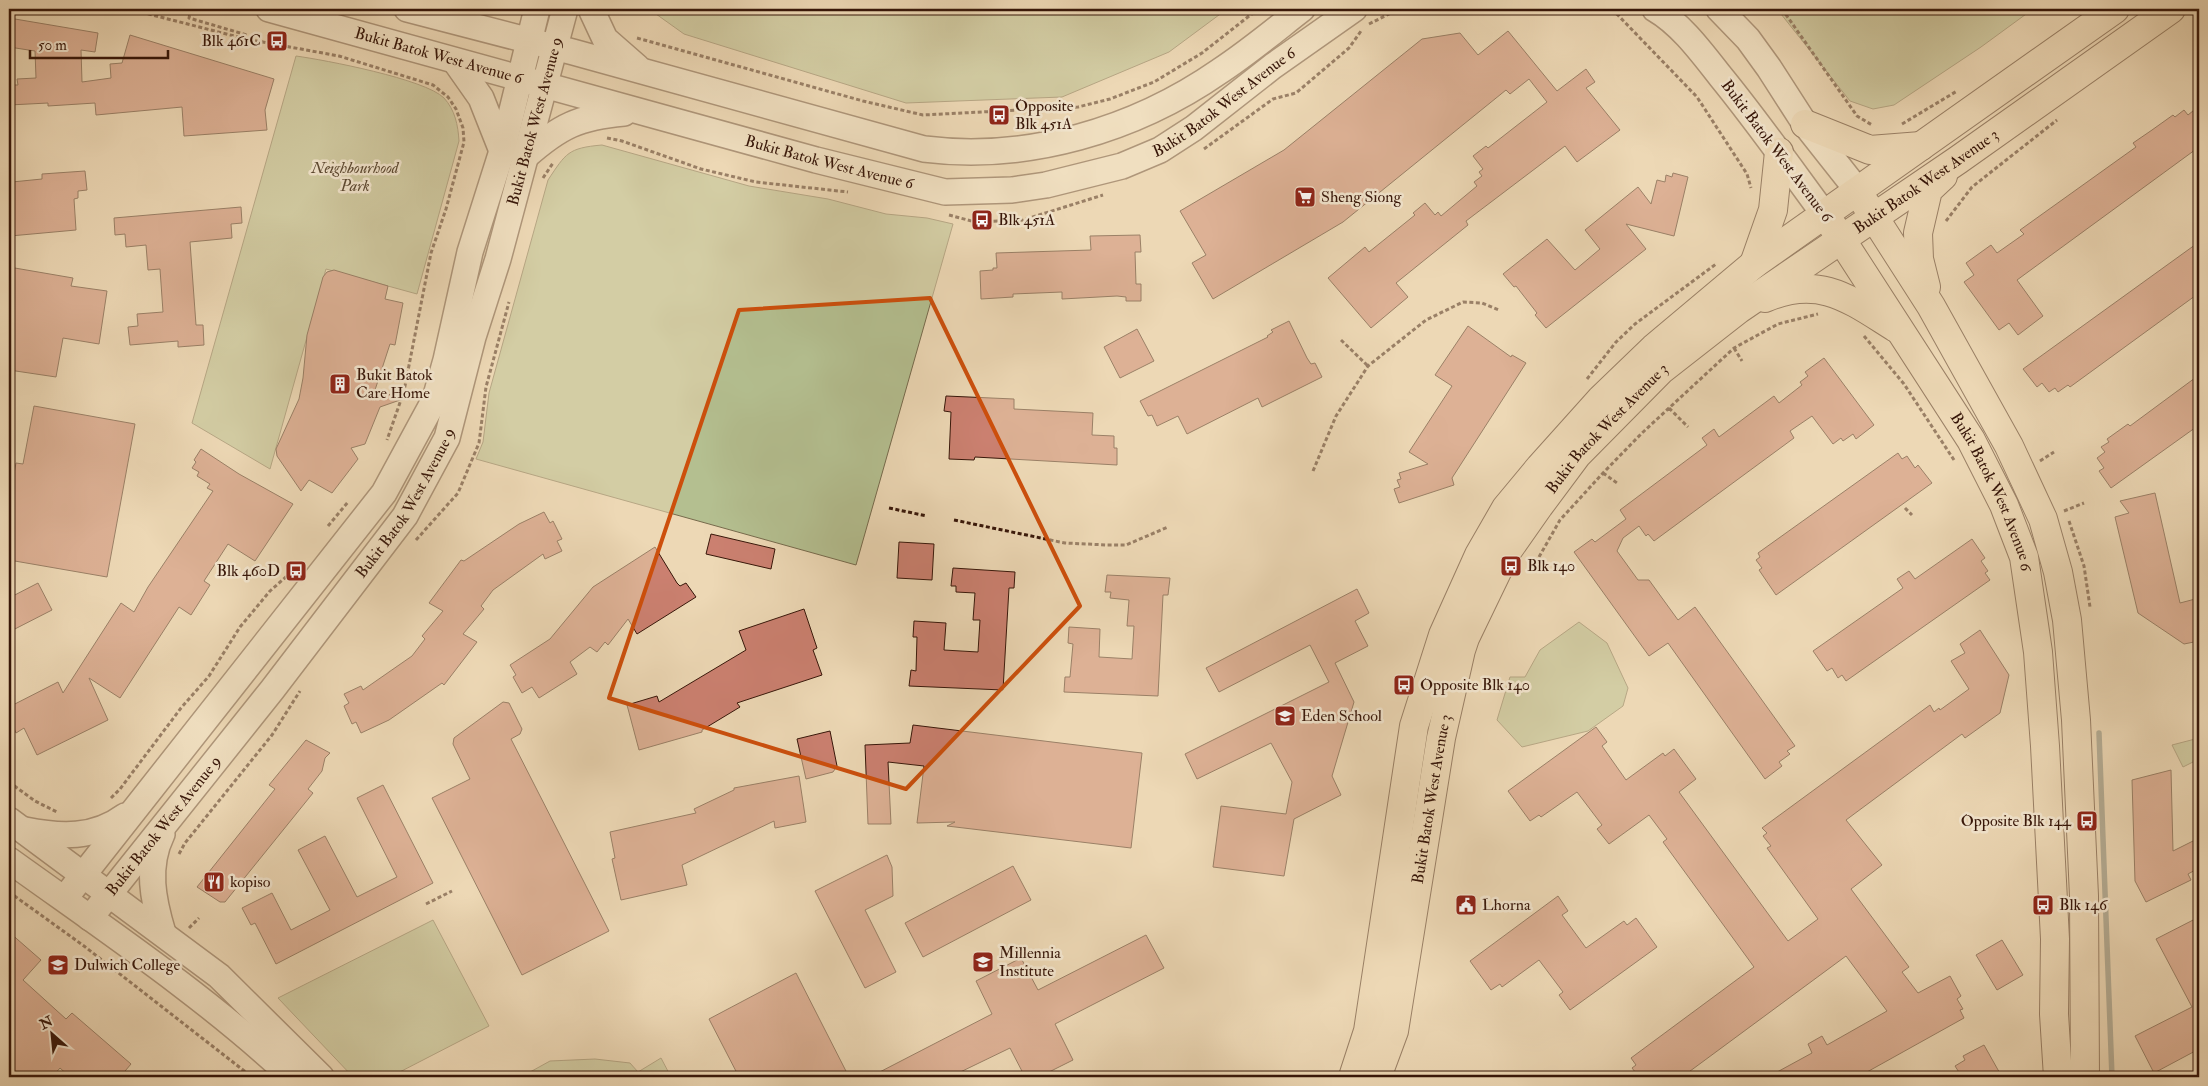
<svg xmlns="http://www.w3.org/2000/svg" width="2208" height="1086" viewBox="0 0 2208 1086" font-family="'IM FELL Double Pica',serif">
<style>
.green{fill:#b4bf90;stroke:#766a4c}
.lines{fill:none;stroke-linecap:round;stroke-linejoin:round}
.stream{stroke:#72786f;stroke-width:5.5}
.building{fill:#cb8070;stroke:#371609}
.minor-casing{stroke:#644634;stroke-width:28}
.major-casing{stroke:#371609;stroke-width:30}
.path{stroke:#371609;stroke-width:3;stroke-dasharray:4 2.5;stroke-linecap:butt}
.minor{stroke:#f3e6cf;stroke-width:25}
.major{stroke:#edd8b5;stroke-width:28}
.marked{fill:none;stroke:#cd4f0c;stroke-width:4;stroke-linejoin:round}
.labels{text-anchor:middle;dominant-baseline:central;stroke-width:5;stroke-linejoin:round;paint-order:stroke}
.poi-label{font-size:16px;fill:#371609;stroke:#f3e6cf;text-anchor:start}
.street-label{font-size:16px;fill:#371609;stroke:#f3e6cf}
.park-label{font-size:16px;font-style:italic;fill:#5c4932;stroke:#f3e6cf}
</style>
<rect width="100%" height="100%" fill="#edd8b5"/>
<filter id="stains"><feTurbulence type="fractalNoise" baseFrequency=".004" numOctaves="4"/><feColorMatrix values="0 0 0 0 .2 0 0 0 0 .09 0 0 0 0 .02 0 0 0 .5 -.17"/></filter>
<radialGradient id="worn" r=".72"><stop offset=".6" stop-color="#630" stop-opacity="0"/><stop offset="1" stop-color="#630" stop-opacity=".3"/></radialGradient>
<path class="green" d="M649,9h578l-58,43 -107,45 -156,6 -222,-69z
M1777,9h256l-52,38 -87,58 -21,4 -23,-8z
M296,56c29,4 129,23 148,42 11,12 14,27 15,43l-42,153 -91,-25 -56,200 -78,-46z
M602,145l147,41 79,13 58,15 41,4 26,6 -97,341 -380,-106 7,-17 6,-49 59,-213c18,-27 20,-32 54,-35z
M1579,622l28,21 21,45 -5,18 -35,25 -66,16 -25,-27 13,-43h15l15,-27z
M2199,738v21l-16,8 -11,-22z
M433,920l56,106 -99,51h-37l-75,-79z
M661,1058l10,19h-150l29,-16 45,-2 35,4 8,9z"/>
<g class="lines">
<path class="stream" d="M2099,733l13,344"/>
</g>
<path class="building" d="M9,18l89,15 -3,19 -14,-2 1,32 29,-4 -1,-14 12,-1 8,-28 144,44 -9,31 2,20 -83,6 -2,-29 -86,8 -1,-12 -47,3v-3l-39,2 1,-20h8l-1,-6 19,-1 -1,-27 -26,-4z
M1508,31l49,60 29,-22 9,13 -9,6 34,42 -43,32 -12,-16 -99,75 2,4 -72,58 12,14 -37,31 -43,-50 37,-31 4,5 46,-37 -2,-2 12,-10 10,12 3,-3 3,4 36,-30 -3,-4 8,-6 -3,-4 4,-3 -10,-13 13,-10 2,2 59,-46 -18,-23 -19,15 -4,-4 -163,132 -130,77 -21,-36 14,-8 -26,-44 104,-61 138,-111 38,-6 18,22z
M2199,106v41l-182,133 26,36 -25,19 -9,-12 -10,7 -35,-48 10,-7 -8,-12 25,-18 6,8 27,-19 -4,-4 116,-83 -3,-4 19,-13 21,-15 2,2 9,-7 4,5z
M85,171l2,19 -9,1v7l-4,1 2,31 -66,6 -1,-52h3v-2l30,-3v-5z
M1673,173l15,4 -14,59 -48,-12 20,25 -100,79 -11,-13 2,-2 -21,-27 -2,1 -11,-13 44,-35 28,31 25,-21 -15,-19 53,-43 13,17 6,-24 8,2 1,-7 6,2z
M241,207l1,16 -11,1 1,14 -42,4 6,83h7l1,20 -26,2v-6l-48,4 -2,-18 10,-1 -1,-12 26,-2 -3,-43 -12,1 -2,-25 -20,2 -1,-13 -10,1 -1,-17z
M1140,235l1,17h-6l1,32h5v17h-15v-4l-9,-1 -55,3v-7l-49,2v3l-32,2 -1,-28 13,-1v-2h4l-1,-15 95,-3 -1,-14z
M2199,242v51l-129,94 -2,-2 -10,7 -3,-4 -6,4 -7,-9 -5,4 -14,-18z
M9,267l64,11 -2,8 36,5 -8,53 -36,-6 -7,39 -47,-7z
M334,270l54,16 -3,13 18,4 -8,42 -5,-1 -15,46 28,9 -23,8 -15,37 -14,4 7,11 -26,34 -23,-13 -8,11 -24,-35 -1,-7 23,-50 4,-21 4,-43 16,-58 4,-5z
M1289,321l18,37 4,6 4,-1 7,14 -60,30 -4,-9 -71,36 -9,-18 -21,10 -5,-11 -4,1 -8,-15 128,-64 -1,-1 6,-4 -2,-2z
M1468,326l43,31 1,-2 14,8 -74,115 2,7 -55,18 -5,-14 6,-2 -3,-7 4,-1 -2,-6 29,-9 -19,-12 43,-66 -17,-11z
M1137,329l17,32 -34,17 -16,-31z
M1824,358l50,67 -18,14 -3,-5 -10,7 -2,-3 -8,6 -21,-28 -22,15 4,7 -140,103 -6,-7 -2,2 -7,-10 -16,12 -6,13 21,29h11l29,40 17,-13 100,139 -8,5 3,3 -11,8 3,4 -17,13 -97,-136 -19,13 -75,-104 18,-13 3,3 31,-23 -6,-9 87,-65 -5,-7 12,-9 5,8 55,-41 5,7 23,-18 -2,-3 8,-6 -3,-4z
M2199,375v50l-88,63 -12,-17 5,-3 -7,-10 8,-6 -4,-5 8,-5 -2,-3 21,-15 2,2z
M946,396l68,3v10l79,4 -1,22 22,1v12h3v17l-142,-8 -1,3 -25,-1 2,-47 -7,-1z
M34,406l101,18 -28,153 -98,-17v-59l7,-38 7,1z
M201,449l38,25 54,30 -38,57 -27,-17 -24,37 6,4 -19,30 -12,-8 -59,91 -31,-20 19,42 -71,35 -13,-27 -8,5 -2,-5 -5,3v-24l49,-25 5,11 58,-90 13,9 14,-25 65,-96 -6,-3 3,-4 -13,-8 2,-4 -7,-4 4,-6 -2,-2z
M1898,453l4,6 5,-3 8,12 3,-3 14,18 -156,112 -17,-25 3,-2 -6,-8 4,-3 -2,-4z
M2155,493l25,110 19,-5v43l-15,3 -46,-31 -23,-96 14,-4 -9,-12z
M544,512l6,11 3,-2 9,18 -5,2 5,10 -17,8 -2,-5 -50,36 -12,16 3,3 -21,25 14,8 -33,43 -2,-2 -53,37 -28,13 -5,-11 -4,2 -8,-18 5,-3 -5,-9 17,-8 2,4 49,-34 13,-17 -3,-3 21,-25 -14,-8 32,-43 3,1 55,-37z
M711,534l64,15 -4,20 -65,-15z
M1972,539l13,19 -4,3 7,10 -3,2 5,7 -144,101 -4,-6 -4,3 -6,-10 -5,3 -14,-20 90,-63 -6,-9 12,-8 6,8z
M899,542l35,2 -2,36 -35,-2z
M655,547l22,36 3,3 6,-3 10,14 -59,37 -9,-15 -20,26 -3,-3 -8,10 -7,-5 -20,15 7,12 -38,24 -7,-11 -10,6 -9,-16 3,-2 -6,-10 40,-26 43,-52z
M953,568l62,4 -1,16h-5l-6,102 -94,-4 2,-16 5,1 1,-34h-4l1,-16 32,2 -2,27 34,2 2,-32h-7l2,-27 -19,-1v-6h-5z
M1107,575l63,3 -2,17h-5l-5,101 -94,-4 1,-15h5l3,-33 -5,-1 1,-16 31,2 -1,28 33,2 2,-33h-7l2,-26 -19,-2 1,-6h-6z
M38,583l14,27 -43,22v-34z
M1357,589l12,24 -14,8 13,25 -33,17 19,39 -22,74 9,19 -47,24 -10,57 -71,-9 8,-61 65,8 6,-32 -21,-39 -74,36 -12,-25 144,-72 -19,-37 -91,47 -13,-24z
M804,609l13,39 -4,2 9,25 -85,28 3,4 -38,23v2l-63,18 -12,-45 30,-9 2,6 87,-52 -7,-19z
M1980,630l29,45 -9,38 -35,25 -3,-4 -116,86 36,45 -31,24 58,78 -7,5 16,21 32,-17 11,20 -4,3 6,10 -3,1 4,8 -106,59h-90l44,-24 -4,-9 14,-8 5,9 60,-34 -41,-55 -164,121h-43l-7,-9 4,-3 -5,-7 123,-91 -91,-125 4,-3 -18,-24 -40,29 -12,-15 5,-4 -25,-33 -36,25 -2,-2 -9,6 -22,-30 88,-64 11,15 -5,4 24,34 37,-27 2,3 9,-7 22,30 -17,13 109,149 30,-22 -51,-71 4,-2 -8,-10 4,-3 -5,-5 168,-123 4,7 5,-4 1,2 29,-21 -18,-28 14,-8 -5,-9z
M503,702l6,1 13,26 -2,5 -9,5 98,192 -87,44 -90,-177 38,-19 -17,-35 1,-6z
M913,725l229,28 -11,95 -184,-22 8,-4 -38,1 7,-57 -36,-4 3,62h-23l-3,-79 45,-2z
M830,731l7,35 -4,6 -27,7 -9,-40z
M306,740l24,13 -5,5 -3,13 -14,18 5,4 -88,109h-5l-23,-15 78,-98 -6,-4z
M2171,770l2,81 26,-13v30l-11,6 3,6 -45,22 -11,-21 -3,-101z
M799,776l7,46 -31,6 -1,-7 -92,44 5,20 -66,15 -9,-41 3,-1 -5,-26 86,-19 -2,-4 40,-19v-2z
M383,785l50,98 -157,81 -21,-41 -4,2 -9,-17 30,-15 19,37 39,-20 -32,-60 27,-14 32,61 40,-20 -40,-79z
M887,855l5,12 1,29 -28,14 31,62 -31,16 -50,-97z
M1013,866l18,34 -108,57 -18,-34z
M1558,896l10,15 -6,4 24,33 38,-27 3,4 9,-7 21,29 -87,63 -11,-15 4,-3 -24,-32 -37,27 -2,-3 -9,6 -21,-29z
M2199,917v132l-45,24 -19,-37 57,-29 -36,-68z
M9,932l32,28 -18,20 43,39 6,-6 59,51 -11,13h-50l-10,-9 -8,9h-43z
M1146,935l18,33 -109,56 18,36 -34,17h-14l-15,-29 -60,29h-80l122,-63 -16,-33 45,-23 17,32z
M2002,940l21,35 -26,15 -21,-35z
M796,973l53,104h-110l-30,-58z
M1984,1045l18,32h-40l-7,-11 10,-6 -2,-4z"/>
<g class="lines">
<g class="minor-casing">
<g id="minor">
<path id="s1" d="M269,9l547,151 129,32 67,-2 34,-5 76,-19 38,-16 34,-22 79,-62 81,-57"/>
<path d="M407,9l166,43 351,97c104,13 211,-19 296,-78 29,-19 55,-41 82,-62"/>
<path d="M591,9l14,30 32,28"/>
<path d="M1655,9c26,15 47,44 66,68 36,44 69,91 103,137"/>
<path d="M1719,9l29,30 21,29 36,56 53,67"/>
<path d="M455,61l26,37 21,53"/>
<path d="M526,156c34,-30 53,-39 98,-43"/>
<path d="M9,820l210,156 102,101"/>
<path d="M25,830c35,7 69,9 100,-14"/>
<path d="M162,834c-16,33 -9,66 1,99"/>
<path d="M9,860c96,69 196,136 283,217"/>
<path d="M65,898l319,-405 51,-94 11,-39 24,-108 32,-101 35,-142"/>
<path id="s2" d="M90,918l182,-228 133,-174 42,-78 26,-101 25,-78 67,-250"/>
</g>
</g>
<g class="major-casing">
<g id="major">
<path d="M1805,124l65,26 51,-4"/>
<path d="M1865,203l66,103 78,140 34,73 15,53 9,48 9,100 8,176 1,181"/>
<path id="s3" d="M1832,225l139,215 33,65 20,52 14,95 7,94 10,193 -1,75 4,63"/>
<path d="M1754,264l19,-54 6,-58"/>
<path d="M1926,287l-7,-28 -1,-26 10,-43 15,-14"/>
<path d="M1765,298c55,-24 86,2 131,30"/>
<path d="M1353,1077l15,-46 46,-305 29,-91 36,-80 27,-47 34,-41 61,-68 53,-51 100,-84 361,-255"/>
<path id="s4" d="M1377,1077l17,-46 47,-293 20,-88 4,-12 41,-85 33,-47 38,-51 84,-85 78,-61 219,-149 213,-151"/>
</g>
</g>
<path class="path" d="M129,9l117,30 93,17 94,29 15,12 8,12 7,19 1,14 -18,67 -15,44 -27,138 -17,49
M191,9l-2,9 58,17 -1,4
M1612,9l85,88 50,77 4,14
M1782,9l75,107 15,9
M1369,24l30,-15
M637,38l226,63 60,14 155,-8 32,-8 44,-17 48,-29 56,-44
M1902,124l55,-33
M607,138l15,3 79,28 55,13 92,10
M1204,149l69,-50 23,-6 53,-45 12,-17
M543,178l10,-15
M949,215l26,7 48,-2 80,-25
M1946,221l26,-34 85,-67
M1864,336l40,48 50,76
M1341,340l27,26
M1734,348l8,13
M1587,379l29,-37 19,-18 81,-60
M1669,408l19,19
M2040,461l14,-9
M1313,471l23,-55 32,-50 58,-46 37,-18 19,1 17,7
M1603,473l14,10
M889,508l38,8
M1905,508l7,7
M2064,511l20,-8
M954,520l111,23 42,2h19l42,-18
M2069,521l15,45 6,41
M328,526l20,-24
M416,540l42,-47 21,-50 7,-56 23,-85
M1539,557l21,-37 43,-47 39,-40 92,-85 44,-24 40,-10
M9,782l26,19 22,11
M111,798l9,-9 61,-81 28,-32 31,-49 30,-36 26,-23
M179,854l6,-11 87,-108 28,-44
M9,892l75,54 168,131
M426,904l26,-13
M189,928l10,-10"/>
<use href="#minor" class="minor"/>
<use href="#major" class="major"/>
</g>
<path d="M0 0H2208V1086H0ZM930,298l150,308 -174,183 -297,-91 130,-388z" fill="#edd8b5" fill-opacity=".55" fill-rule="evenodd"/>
<path class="marked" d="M930,298l150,308 -174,183 -297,-91 130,-388z"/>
<defs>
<g id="bus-square" transform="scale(1.125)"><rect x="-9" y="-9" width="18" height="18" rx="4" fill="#8f2418" stroke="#f3e6cf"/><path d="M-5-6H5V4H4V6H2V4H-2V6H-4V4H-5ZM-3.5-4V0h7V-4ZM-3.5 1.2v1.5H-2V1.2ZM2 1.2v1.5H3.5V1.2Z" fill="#fff"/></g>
<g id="supermarket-square" transform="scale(1.125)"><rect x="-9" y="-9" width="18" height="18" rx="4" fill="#8f2418" stroke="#f3e6cf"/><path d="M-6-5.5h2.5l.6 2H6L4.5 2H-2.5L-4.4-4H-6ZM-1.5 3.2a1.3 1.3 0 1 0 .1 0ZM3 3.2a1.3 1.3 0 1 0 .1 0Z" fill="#fff"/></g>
<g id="building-square" transform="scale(1.125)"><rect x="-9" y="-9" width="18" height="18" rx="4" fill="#8f2418" stroke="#f3e6cf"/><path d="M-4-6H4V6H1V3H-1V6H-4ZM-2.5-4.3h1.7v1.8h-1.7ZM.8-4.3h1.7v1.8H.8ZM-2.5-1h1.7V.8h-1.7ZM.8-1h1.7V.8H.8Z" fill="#fff"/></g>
<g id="school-square" transform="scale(1.125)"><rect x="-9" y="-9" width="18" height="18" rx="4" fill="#8f2418" stroke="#f3e6cf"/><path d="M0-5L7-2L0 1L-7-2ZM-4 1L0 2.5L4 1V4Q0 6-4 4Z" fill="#fff"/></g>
<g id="restaurant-square" transform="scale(1.125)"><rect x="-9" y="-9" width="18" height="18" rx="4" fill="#8f2418" stroke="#f3e6cf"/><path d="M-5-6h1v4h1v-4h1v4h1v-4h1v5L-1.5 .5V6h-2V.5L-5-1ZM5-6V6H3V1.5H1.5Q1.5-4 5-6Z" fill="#fff"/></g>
<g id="civic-square" transform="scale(1.125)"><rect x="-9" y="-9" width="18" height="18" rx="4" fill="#8f2418" stroke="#f3e6cf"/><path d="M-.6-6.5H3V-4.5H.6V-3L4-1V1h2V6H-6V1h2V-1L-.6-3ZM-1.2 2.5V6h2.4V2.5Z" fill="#fff"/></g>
<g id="university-square" transform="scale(1.125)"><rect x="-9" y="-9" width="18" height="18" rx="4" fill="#8f2418" stroke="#f3e6cf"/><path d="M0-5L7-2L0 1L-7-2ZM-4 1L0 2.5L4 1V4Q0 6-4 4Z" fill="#fff"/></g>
</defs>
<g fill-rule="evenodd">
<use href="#bus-square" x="277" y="41"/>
<use href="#bus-square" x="999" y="115"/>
<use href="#supermarket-square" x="1305" y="197"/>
<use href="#bus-square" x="982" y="220"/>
<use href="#building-square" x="340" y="384"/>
<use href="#bus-square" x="1511" y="566"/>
<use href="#bus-square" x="296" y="571"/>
<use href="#bus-square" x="1404" y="685"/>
<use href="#school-square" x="1285" y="716"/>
<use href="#bus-square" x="2087" y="821"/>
<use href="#restaurant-square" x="214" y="882"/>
<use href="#civic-square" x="1466" y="905"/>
<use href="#bus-square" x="2043" y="905"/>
<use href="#university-square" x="983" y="962"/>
<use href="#school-square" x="58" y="965"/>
</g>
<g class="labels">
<g class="poi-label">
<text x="261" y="41" text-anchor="end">Blk 461C</text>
<text x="1015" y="106">Opposite<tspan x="1015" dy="18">Blk 451A</tspan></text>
<text x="1321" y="197">Sheng Siong</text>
<text x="998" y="220">Blk 451A</text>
<text x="356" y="375">Bukit Batok<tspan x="356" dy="18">Care Home</tspan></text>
<text x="1527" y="566">Blk 140</text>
<text x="280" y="571" text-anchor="end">Blk 460D</text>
<text x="1420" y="685">Opposite Blk 140</text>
<text x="1301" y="716">Eden School</text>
<text x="2071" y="821" text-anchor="end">Opposite Blk 144</text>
<text x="230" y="882">kopiso</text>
<text x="1482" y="905">Lhorna</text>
<text x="2059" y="905">Blk 146</text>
<text x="999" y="953">Millennia<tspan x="999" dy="18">Institute</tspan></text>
<text x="74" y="965">Dulwich College</text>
</g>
<g class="street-label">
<text stroke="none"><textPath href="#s1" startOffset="176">Bukit Batok West Avenue 6</textPath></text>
<text stroke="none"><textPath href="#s1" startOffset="1001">Bukit Batok West Avenue 6</textPath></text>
<text stroke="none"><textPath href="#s2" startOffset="928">Bukit Batok West Avenue 9</textPath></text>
<text transform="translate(1777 151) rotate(53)">Bukit Batok West Avenue 6</text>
<text stroke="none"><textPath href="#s1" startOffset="581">Bukit Batok West Avenue 6</textPath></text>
<text stroke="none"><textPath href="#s4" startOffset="1109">Bukit Batok West Avenue 3</textPath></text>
<text stroke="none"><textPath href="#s4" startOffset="704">Bukit Batok West Avenue 3</textPath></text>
<text stroke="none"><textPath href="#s3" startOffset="312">Bukit Batok West Avenue 6</textPath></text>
<text stroke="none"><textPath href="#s2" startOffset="522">Bukit Batok West Avenue 9</textPath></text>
<text stroke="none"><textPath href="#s4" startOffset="284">Bukit Batok West Avenue 3</textPath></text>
<text stroke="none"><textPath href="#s2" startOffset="118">Bukit Batok West Avenue 9</textPath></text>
</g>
<g class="park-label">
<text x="355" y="168">Neighbourhood<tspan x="355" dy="18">Park</tspan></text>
</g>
</g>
<rect width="2208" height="1086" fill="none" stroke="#edd8b5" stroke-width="30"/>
<rect x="10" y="10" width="2188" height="1066" fill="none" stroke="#371609" stroke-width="2.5"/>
<rect x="15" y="15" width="2178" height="1056" fill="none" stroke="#371609"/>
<g transform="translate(52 1034) rotate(333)" stroke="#f3e6cf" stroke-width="4" paint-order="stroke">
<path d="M0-4L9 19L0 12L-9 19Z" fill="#371609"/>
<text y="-8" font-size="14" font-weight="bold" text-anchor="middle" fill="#371609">N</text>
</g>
<path d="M30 50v8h138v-8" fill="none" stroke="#371609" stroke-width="2.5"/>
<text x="38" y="50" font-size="15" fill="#371609" stroke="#f3e6cf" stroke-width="4" paint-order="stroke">50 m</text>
<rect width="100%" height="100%" filter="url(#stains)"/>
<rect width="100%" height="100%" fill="url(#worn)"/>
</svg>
